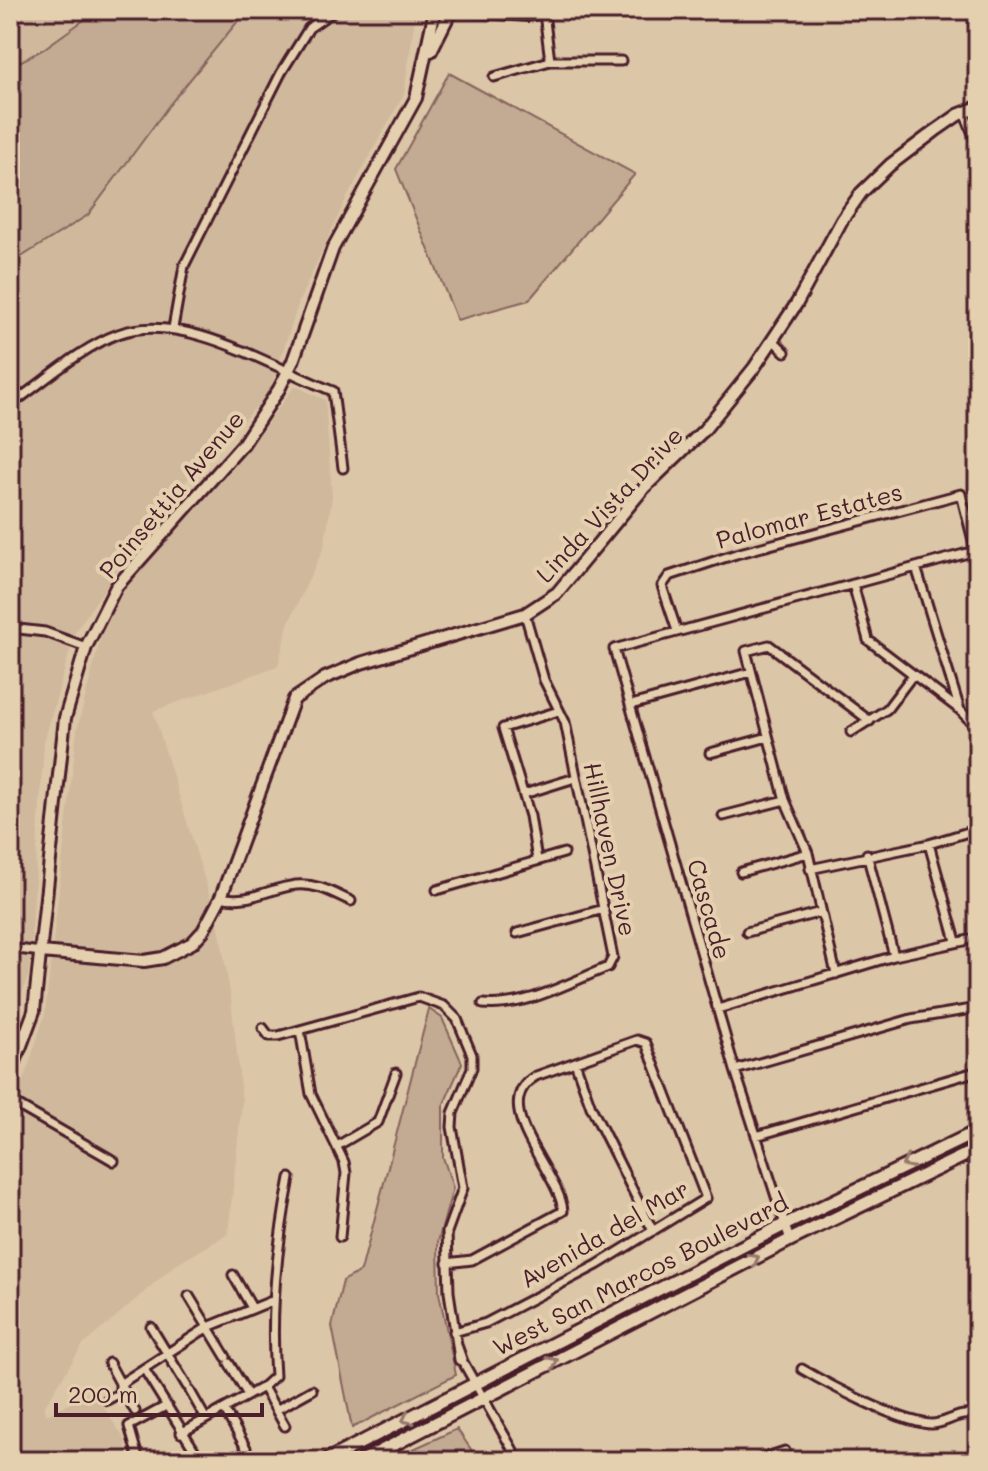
<svg xmlns="http://www.w3.org/2000/svg" width="988" height="1471" viewBox="0 0 988 1471" font-family="Mali,sans-serif">
<style>
.built{fill:#cfb89c}
.green{fill:#c3aa92;stroke:#86645e;stroke-width:2}
.lines{fill:none;stroke-linecap:round;stroke-linejoin:round}
.street-casing{stroke:#4a1f2b;stroke-width:13}
.secondary-casing{stroke:#4a1f2b;stroke-width:16}
.primary-casing{stroke:#4a1f2b;stroke-width:17}
.street{stroke:#e4d0af;stroke-width:7}
.secondary{stroke:#e4d0af;stroke-width:10}
.primary{stroke:#e4d0af;stroke-width:11}
.oneway{stroke:#97786d}
.labels{text-anchor:middle;dominant-baseline:central;stroke-width:8;stroke-linejoin:round;paint-order:stroke}
.street-label{font-size:24px;fill:#4a1f2b;stroke:#e4d0af}
</style>
<rect width="100%" height="100%" fill="#dbc6a7"/>
<filter id="ink" filterUnits="userSpaceOnUse"><feTurbulence type="fractalNoise" baseFrequency=".0125" numOctaves="2"/><feDisplacementMap in="SourceGraphic" scale="16" xChannelSelector="R" yChannelSelector="G"/><feConvolveMatrix kernelMatrix="1 2 1 2 8 2 1 2 1" color-interpolation-filters="sRGB"/></filter>
<g filter="url(#ink)">
<path class="built" d="M10,10h88l-56,40 -32,17z
M247,10h169l-12,84 -59,107 -45,98 -31,94 -113,120 -81,119 -31,110 -15,231 -19,55v-764l78,-49 82,-111z
M295,386l30,14 7,97 -8,50 -36,77 -10,42 -125,45 66,216 12,72 11,102 -14,133 -54,32 -92,80 -38,61 3,8 46,-24 32,49 3,21h-118v-356l15,-28 20,-63 32,-284 26,-101 31,-55 105,-113z"/>
<path class="green" d="M98,10h149l-77,94 -82,111 -78,49v-197l32,-17z
M449,73l186,101 -106,126 -72,20 -61,-151z
M429,1009l13,9 20,45 -19,43v51l10,31 -15,54 1,51 17,82 -104,53 -20,-102 11,-45 18,-10z
M457,1429l22,32h-91l8,-4z"/>
<g class="lines">
<g class="street-casing">
<path id="street" d="M544,13l6,48
M494,77l56,-16h71
M964,112l14,34
M173,328l11,-62 97,-193 28,-45 26,-18
M773,340l12,12
M10,405c34,-23 70,-57 108,-71 66,-24 152,33 215,57l10,77
M916,567l44,143 18,19
M853,584l15,56 92,70
M10,628l35,4 41,15
M677,631l-15,-45 7,-10 67,-22 225,-60 17,66
M631,705l120,-33
M851,732l36,-23 25,-33
M710,753l58,-16
M524,794l51,-16
M723,816l62,-16
M929,844l27,97
M867,854l27,102
M537,860l-7,-44 -27,-88 56,-17
M810,869l119,-25 49,-15
M741,872l67,-19
M437,890l127,-37
M221,897c28,7 48,-9 75,-12 21,-2 37,8 55,16
M747,932l74,-20
M517,933l87,-24
M10,948l31,4
M836,974l-28,-121 -23,-53 -39,-149 23,-6 101,76
M483,1004c42,4 87,-22 125,-37l5,-10 -48,-235 -21,-42 -19,-66
M718,1009l176,-53 84,-18
M263,1028l6,8h9l141,-39 25,9 13,13 15,36v13l-19,45 -1,14 11,61 -16,44 2,60 8,53
M300,1030l11,64 33,68 2,11 -6,64
M575,1062l16,45 62,124
M735,1070l176,-51 67,-11
M10,1101l104,60
M756,1136l222,-65
M337,1146l41,-24 18,-49
M790,1240l-55,-170 -121,-421 361,-98
M447,1263l25,-3 91,-49c-3,-39 -78,-106 -27,-135l101,-36 9,3 60,155 -109,67 -111,58 -32,9
M233,1275l19,33
M189,1296l37,61
M151,1327l36,59
M463,1362l-6,-17 2,15 4,2 56,99
M109,1363l26,48
M229,1363l19,32
M144,1369l57,92
M802,1369c29,17 95,52 128,55 18,1 28,-15 48,-7
M263,1387l22,39
M190,1391l16,28
M107,1400l13,-7v-9l88,-57 66,-27
M224,1409l22,39
M276,1410l36,-20
M181,1433l82,-46 12,-11c-5,-66 2,-132 15,-198
M139,1461l-10,-35 37,-20
M754,1461l31,-10"/>
</g>
<g class="secondary-casing">
<path id="secondary" d="M455,10l72,5 29,-5
M431,51l18,-36 7,-4
M41,952l103,9 19,-3 29,-15 11,-12 18,-34 73,-198 31,-21 36,-15 164,-49 32,-21 87,-105 60,-58 50,-62 43,-65 45,-83 19,-27 29,-28 45,-34 23,-16 20,-8
M10,1075l24,-64 31,-293 21,-71 30,-60 127,-143 36,-55 14,-28 40,-113 83,-150 19,-88"/>
</g>
<g class="primary-casing">
<path id="primary" d="M325,1461l457,-235 196,-95
M362,1461l428,-221 188,-91"/>
</g>
<use href="#street" class="street"/>
<use href="#secondary" class="secondary"/>
<use href="#primary" class="primary"/>
</g>
<defs><path id="oneway-chevron" d="M-2-3.5L2.5 0L-2 3.5" fill="none" stroke-width="1.6" stroke-linecap="round" stroke-linejoin="round" transform="scale(2)"/></defs>
<g class="oneway">
<use href="#oneway-chevron" transform="translate(907 1163) rotate(153)"/>
<use href="#oneway-chevron" transform="translate(754 1259) rotate(-27)"/>
<use href="#oneway-chevron" transform="translate(553 1362) rotate(-27)"/>
<use href="#oneway-chevron" transform="translate(407 1419) rotate(153)"/>
</g>
</g>
<g class="labels">
<g class="street-label">
<text transform="translate(171 494) rotate(-50)">Poinsettia Avenue</text>
<text transform="translate(609 504) rotate(-47)">Linda Vista Drive</text>
<text transform="translate(809 515) rotate(-15)">Palomar Estates</text>
<text transform="translate(611 849) rotate(78)">Hillhaven Drive</text>
<text transform="translate(710 909) rotate(74)">Cascade</text>
<text transform="translate(604 1233) rotate(-30)">Avenida del Mar</text>
<text transform="translate(640 1274) rotate(-27)">West San Marcos Boulevard</text>
</g>
</g>
<rect width="988" height="1471" fill="none" stroke="#e4d0af" stroke-width="40"/>
<rect x="20" y="20" width="948" height="1431" fill="none" stroke="#4a1f2b" stroke-width="3" filter="url(#ink)"/>
<path d="M56 1403v12h206v-12" fill="none" stroke="#4a1f2b" stroke-width="4"/>
<text x="68" y="1403" font-size="24" fill="#4a1f2b" stroke="#e4d0af" stroke-width="6" paint-order="stroke">200 m</text>
</svg>
